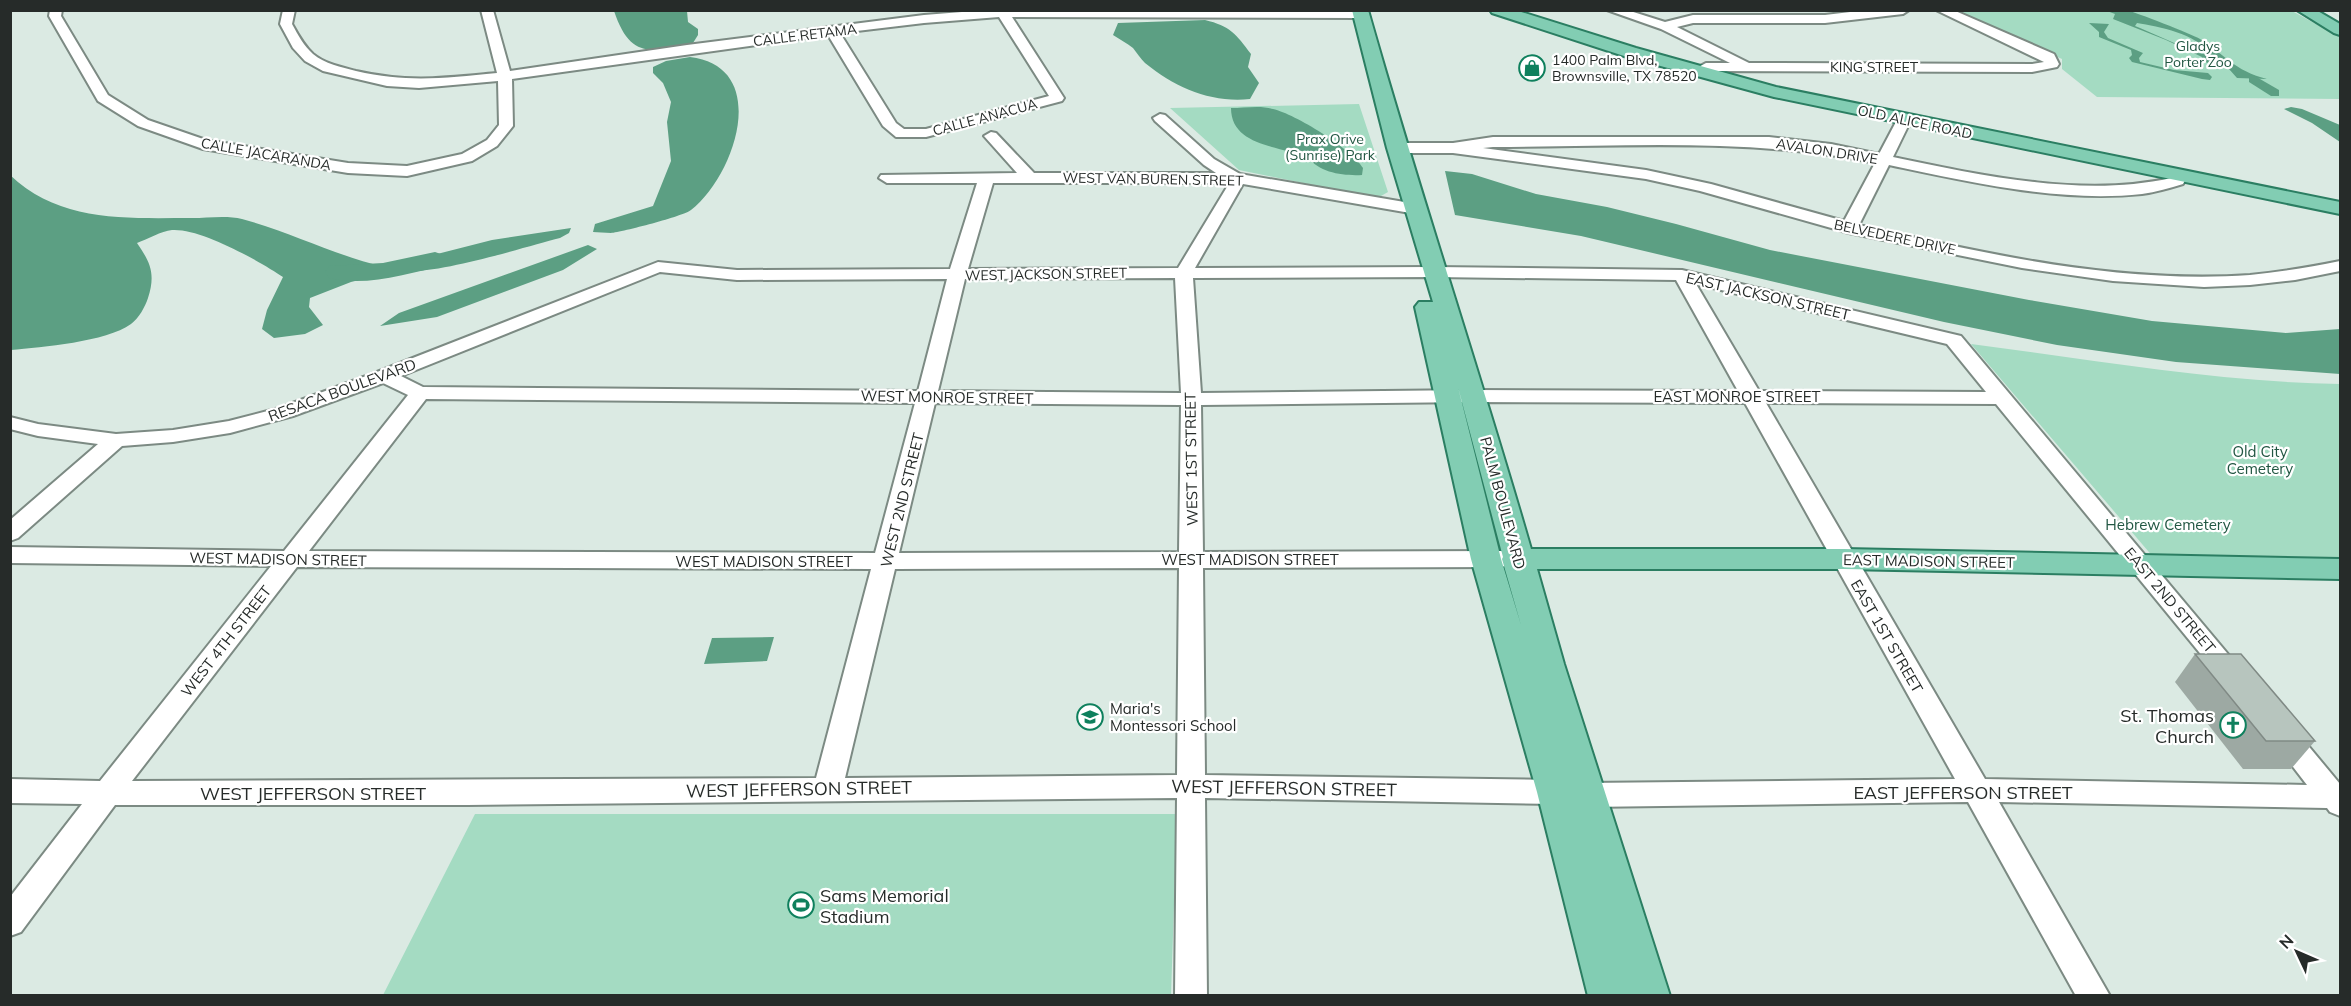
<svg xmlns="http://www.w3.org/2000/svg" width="2351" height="1006" viewBox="0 0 2351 1006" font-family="Mulish,sans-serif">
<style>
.green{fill:#a4dbc2}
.water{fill:#5c9f83;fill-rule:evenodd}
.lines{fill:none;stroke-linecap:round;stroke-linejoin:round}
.canal{fill:#5c9f83;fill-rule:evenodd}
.river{fill:#5c9f83;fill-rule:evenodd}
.minor-casing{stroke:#7c8a83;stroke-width:4}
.major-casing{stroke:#2b7e62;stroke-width:4}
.minor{fill:#fff;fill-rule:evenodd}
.major{fill:#82cdb3;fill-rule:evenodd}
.wall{fill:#9da9a3}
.building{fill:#b7c5be;stroke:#808a85;stroke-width:1.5}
.labels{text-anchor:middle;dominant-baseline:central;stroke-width:4.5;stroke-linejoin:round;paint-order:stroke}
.far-street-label{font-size:14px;fill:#262b29;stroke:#fff}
.far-park-label{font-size:14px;fill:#225743;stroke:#fff}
.far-poi-label{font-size:14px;fill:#262b29;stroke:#fff;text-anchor:start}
.street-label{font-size:15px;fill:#262b29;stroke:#fff}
.park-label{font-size:15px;fill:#225743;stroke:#fff}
.poi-label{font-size:15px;fill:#262b29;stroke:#fff;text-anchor:start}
.near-poi-label{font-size:18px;fill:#262b29;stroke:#fff;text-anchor:end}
.near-street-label{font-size:18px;fill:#262b29;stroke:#fff}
</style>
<rect width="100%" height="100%" fill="#dbeae3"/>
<path class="green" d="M1955,11h337l48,26v62l-243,-2 -35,-28v-10z
M1359,104l29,88 -7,4h-15l-127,-26 -69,-62z
M1971,344c123,16 246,38 369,40v181h-180z
M475,814h702l-6,181h-788z"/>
<path class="water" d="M614,11h73l1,11 10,7v6l-5,8c-44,10 -63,15 -79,-32z
M2107,11c6,-1 13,-1 19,-1 9,2 66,24 74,29 27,17 33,31 67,40l-30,-1 -8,-9 -24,-7 -3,-5 -36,-17 -53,-21 2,-5zM2137,23c22,4 60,10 71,31l-11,-1 -57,-25 -5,-2z
M1205,20c25,6 31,14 46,34l-3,13 11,16 -9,16c-39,4 -74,-11 -105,-36 -4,-4 -8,-10 -12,-15 -6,-5 -14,-9 -20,-13l5,-12z
M2089,23l20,1 -5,8 4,6 35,15 -4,5 1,4 34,8 34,3 4,4 -2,3 -8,-1 -70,-17 -3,-4 3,-3 -1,-5 -32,-13v-5z
M690,57c82,10 45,119 1,153 -7,6 -69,22 -80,23 -6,0 -13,-1 -18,-1l2,-8 58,-18 18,-45 -4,-39 4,-20 -8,-19 -10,-10v-6l13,-6z
M2291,107l11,2 38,16v17l-28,-19 -28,-14z
M1231,108c13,0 30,-3 42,1 22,5 79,40 90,59l-1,7c-18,1 -43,-2 -54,-18 -29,-11 -77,-11 -77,-49z
M1445,171l27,3 64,20 71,13 69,17 94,26 259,50 123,21 134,12 54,-4v45l-164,-12 -119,-17 -113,-23 -363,-86 -126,-21z
M10,175c50,48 117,43 182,43 15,0 35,-3 50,1 49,13 94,37 143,48l-2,7 -32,8 -41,16 -1,9 14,18 -18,9 -31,4 -12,-9 5,-19 16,-33c-24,-16 -82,-49 -111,-47 -11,1 -24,9 -35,13 13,19 19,30 11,55 -3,9 -9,20 -17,26 -25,18 -89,23 -120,26z
M571,228l-2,5 -9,5c-40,10 -134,41 -170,32l4,-5 98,-25z
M588,245l9,4 -34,21 -126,47 -57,9 19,-13z
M774,637l-7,24 -63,3 8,-26z"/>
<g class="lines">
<path class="canal" d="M2253,75l26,15v6h-8l-22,-14v-6z"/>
<path class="river" d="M435,252l9,3 4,5 -4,5c-36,9 -78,22 -115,13l-4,-6 4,-6 54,-3z"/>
<g class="minor-casing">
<path id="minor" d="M50,10h12l-1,6 47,79 40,25 58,20 142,23 59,3 55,-12 25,-14 12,-15 -1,-44 -79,7 -32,-2 -64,-15 -18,-10 -12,-13 -13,-24 3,-14h12l-3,14c6,11 12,22 21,30 12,10 28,13 43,17 53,12 88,7 141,2l-16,-63h12l17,61 177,-26 237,-30 63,-5h375l5,4 -6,4 -349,-1 52,81 -2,3 -136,36h-30l-13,-11 -55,-91 -316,44 1,47 -16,20 -25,15 -65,15 -59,-3 -145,-24 -65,-23 -40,-25 -49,-85zM999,17l50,79 -123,33h-22l-8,-6 -56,-90 84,-10z
M1607,10h20l38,12 28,-7h132l42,-5h42l-6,4 -78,9h-132l-16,4 72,36 283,1 12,-2 -108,-52h17l101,44 5,10 -2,3 -25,5 -324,-1 -10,4 -7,-4 15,-8h24l-69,-34z
M1160,114l5,1 49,44 26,15 176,30 8,5 -8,5 -173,-30 -48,84 239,-1 248,3 279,66 287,342 -4,7 -9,3 -9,-3 -230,-281 -230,-1 219,376 322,6 -40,-52 4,-8 10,-3 10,3 49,59v32l-10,-4 -3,-4 -328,-6 111,194h-34l-108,-194 -382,5 -31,-3 -350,-6 2,198h-32l2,-198 -710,7h-352l-94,127 -11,4v-39l72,-93 -72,-1v-24l90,2 171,-215 -261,-3v-16l274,4 124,-156 -25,-12 -90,33 -63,17 -57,9 -51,4 -104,92 -8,3v-21l88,-76 -60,-8 -28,-7v-12l28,7 78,10 57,-4 56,-9 50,-13 98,-36 281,-110 79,8 213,-1 27,-86h-90l-8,-5 2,-3 136,-2 -33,-37 7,-4 5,1 38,40h182l-12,-8 -49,-44 -2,-3zM993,183h234v4l-49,81 -210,1zM660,272l77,8 210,-1 -29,112 -495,-4 -22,-11zM1434,277l242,3 62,111 -264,-1 -273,3 -8,-115zM1175,278l6,115 -243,-2 27,-112zM1696,284l251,60 39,48 -227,-1zM426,399l489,4 -40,150 -566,-2zM1474,402l271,1 210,376 -369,4 -31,-3 -350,-5 -2,-207 298,-1 8,-2 4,-6 -4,-6 -8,-2 -298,1 -2,-147zM935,403l246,2 -2,147 -280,1zM297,567l574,2 -55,209 -684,3zM1179,568l-2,207 -332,3 50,-209z
M1904,116l7,4 -18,37c87,18 189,41 278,21l2,-4 6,-2 8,5 -4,7c-13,4 -27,8 -41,10 -82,9 -173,-12 -253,-29l-30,60c126,29 261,59 391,50 31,-3 60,-8 90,-14v10l-45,9 -45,5 -46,2 -91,-6 -91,-13 -173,-35 -149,-42 -54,-12 -193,-26h-56l-8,-5 8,-5h56l40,-6h276l62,7 48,10 18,-34zM1493,147c127,0 257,-10 382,16l-31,58 -133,-37 -65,-14 -163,-22z"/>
</g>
<g class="major-casing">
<path id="major" d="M1352,10h16c51,181 111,359 163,539h313l496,10v20l-496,-10h-307l27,95 106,332h-82l-51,-204 -66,-233 -56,-252 4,-5h14l-46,-154zM1458,387l45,170 -1,2 19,66 -20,-66z
M1490,10h25l121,38 140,39 564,115v12l-566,-117 -150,-41 -132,-43z
M2297,10h19l24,14v11l-6,-2z"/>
</g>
<use href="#minor" class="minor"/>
<use href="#major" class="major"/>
</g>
<path class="wall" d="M2195,654l120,87 -24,28h-48l-68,-87z"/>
<path class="building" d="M2195,654h46l74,87h-49z"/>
<defs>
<g id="shop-ring" transform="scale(1.35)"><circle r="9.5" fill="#fff" stroke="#0f805d" stroke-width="1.5"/><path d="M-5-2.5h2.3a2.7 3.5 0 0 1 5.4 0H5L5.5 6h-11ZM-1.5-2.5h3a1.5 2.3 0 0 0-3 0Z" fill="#0f805d"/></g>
<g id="school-ring" transform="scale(1.35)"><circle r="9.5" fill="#fff" stroke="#0f805d" stroke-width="1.5"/><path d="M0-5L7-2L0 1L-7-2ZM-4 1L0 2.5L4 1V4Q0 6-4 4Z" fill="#0f805d"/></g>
<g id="church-ring" transform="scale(1.35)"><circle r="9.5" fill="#fff" stroke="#0f805d" stroke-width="1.5"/><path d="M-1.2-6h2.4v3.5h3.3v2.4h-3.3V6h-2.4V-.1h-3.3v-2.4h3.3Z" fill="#0f805d"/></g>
<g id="stadium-ring" transform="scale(1.35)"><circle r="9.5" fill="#fff" stroke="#0f805d" stroke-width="1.5"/><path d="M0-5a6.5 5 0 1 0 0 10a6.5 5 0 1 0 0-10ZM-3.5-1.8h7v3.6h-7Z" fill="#0f805d"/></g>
</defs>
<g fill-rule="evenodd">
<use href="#shop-ring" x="1532" y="68"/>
<use href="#school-ring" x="1090" y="717"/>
<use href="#church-ring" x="2233" y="725"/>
<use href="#stadium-ring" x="801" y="905"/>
</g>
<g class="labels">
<g class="far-street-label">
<text transform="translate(805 35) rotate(-7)">CALLE RETAMA</text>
<text x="1874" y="67">KING STREET</text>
<text transform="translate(985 117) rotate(-15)">CALLE ANACUA</text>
<text transform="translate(1915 122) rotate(12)">OLD ALICE ROAD</text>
<text transform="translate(1827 151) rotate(9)">AVALON DRIVE</text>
<text transform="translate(266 154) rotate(10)">CALLE JACARANDA</text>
<text transform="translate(1153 179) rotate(1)">WEST VAN BUREN STREET</text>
<text transform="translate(1895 237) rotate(12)">BELVEDERE DRIVE</text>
<text transform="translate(1046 274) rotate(-1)">WEST JACKSON STREET</text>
</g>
<g class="far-park-label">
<text x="2198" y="46">Gladys<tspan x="2198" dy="16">Porter Zoo</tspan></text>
<text x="1330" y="139">Prax Orive<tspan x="1330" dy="16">(Sunrise) Park</tspan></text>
</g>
<g class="far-poi-label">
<text x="1552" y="60">1400 Palm Blvd,<tspan x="1552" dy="16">Brownsville, TX 78520</tspan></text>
</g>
<g class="street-label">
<text transform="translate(1768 296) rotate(13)">EAST JACKSON STREET</text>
<text transform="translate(342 390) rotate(-20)">RESACA BOULEVARD</text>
<text x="1737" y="396">EAST MONROE STREET</text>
<text transform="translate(947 397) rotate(1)">WEST MONROE STREET</text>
<text transform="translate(1191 459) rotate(-91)">WEST 1ST STREET</text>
<text transform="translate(902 500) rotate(-76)">WEST 2ND STREET</text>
<text transform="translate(1503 503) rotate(75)">PALM BOULEVARD</text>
<text transform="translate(278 559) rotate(1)">WEST MADISON STREET</text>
<text x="1250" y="559">WEST MADISON STREET</text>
<text x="764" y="561">WEST MADISON STREET</text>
<text transform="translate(1929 561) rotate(1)">EAST MADISON STREET</text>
<text transform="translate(2170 600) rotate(50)">EAST 2ND STREET</text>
<text transform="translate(1887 636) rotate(60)">EAST 1ST STREET</text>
<text transform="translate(226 641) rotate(-52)">WEST 4TH STREET</text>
</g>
<g class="park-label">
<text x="2260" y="451">Old City<tspan x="2260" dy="17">Cemetery</tspan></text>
<text x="2168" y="524">Hebrew Cemetery</text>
</g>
<g class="poi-label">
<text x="1110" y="708">Maria's<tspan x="1110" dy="17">Montessori School</tspan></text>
</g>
<g class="near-poi-label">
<text x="2214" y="715">St. Thomas<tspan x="2214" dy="21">Church</tspan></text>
<text x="820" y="895" text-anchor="start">Sams Memorial<tspan x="820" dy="21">Stadium</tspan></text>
</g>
<g class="near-street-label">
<text transform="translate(1284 788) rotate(1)">WEST JEFFERSON STREET</text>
<text transform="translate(799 789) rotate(-1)">WEST JEFFERSON STREET</text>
<text x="1963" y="792">EAST JEFFERSON STREET</text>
<text x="313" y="793">WEST JEFFERSON STREET</text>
</g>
</g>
<rect width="2351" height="1006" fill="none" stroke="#262b29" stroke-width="24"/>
<g transform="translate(2297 952) rotate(314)" stroke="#ffffff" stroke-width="4.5" paint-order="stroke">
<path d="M0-4.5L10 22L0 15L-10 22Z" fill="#262b29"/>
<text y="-9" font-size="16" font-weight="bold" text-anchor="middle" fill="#262b29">N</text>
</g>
</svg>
